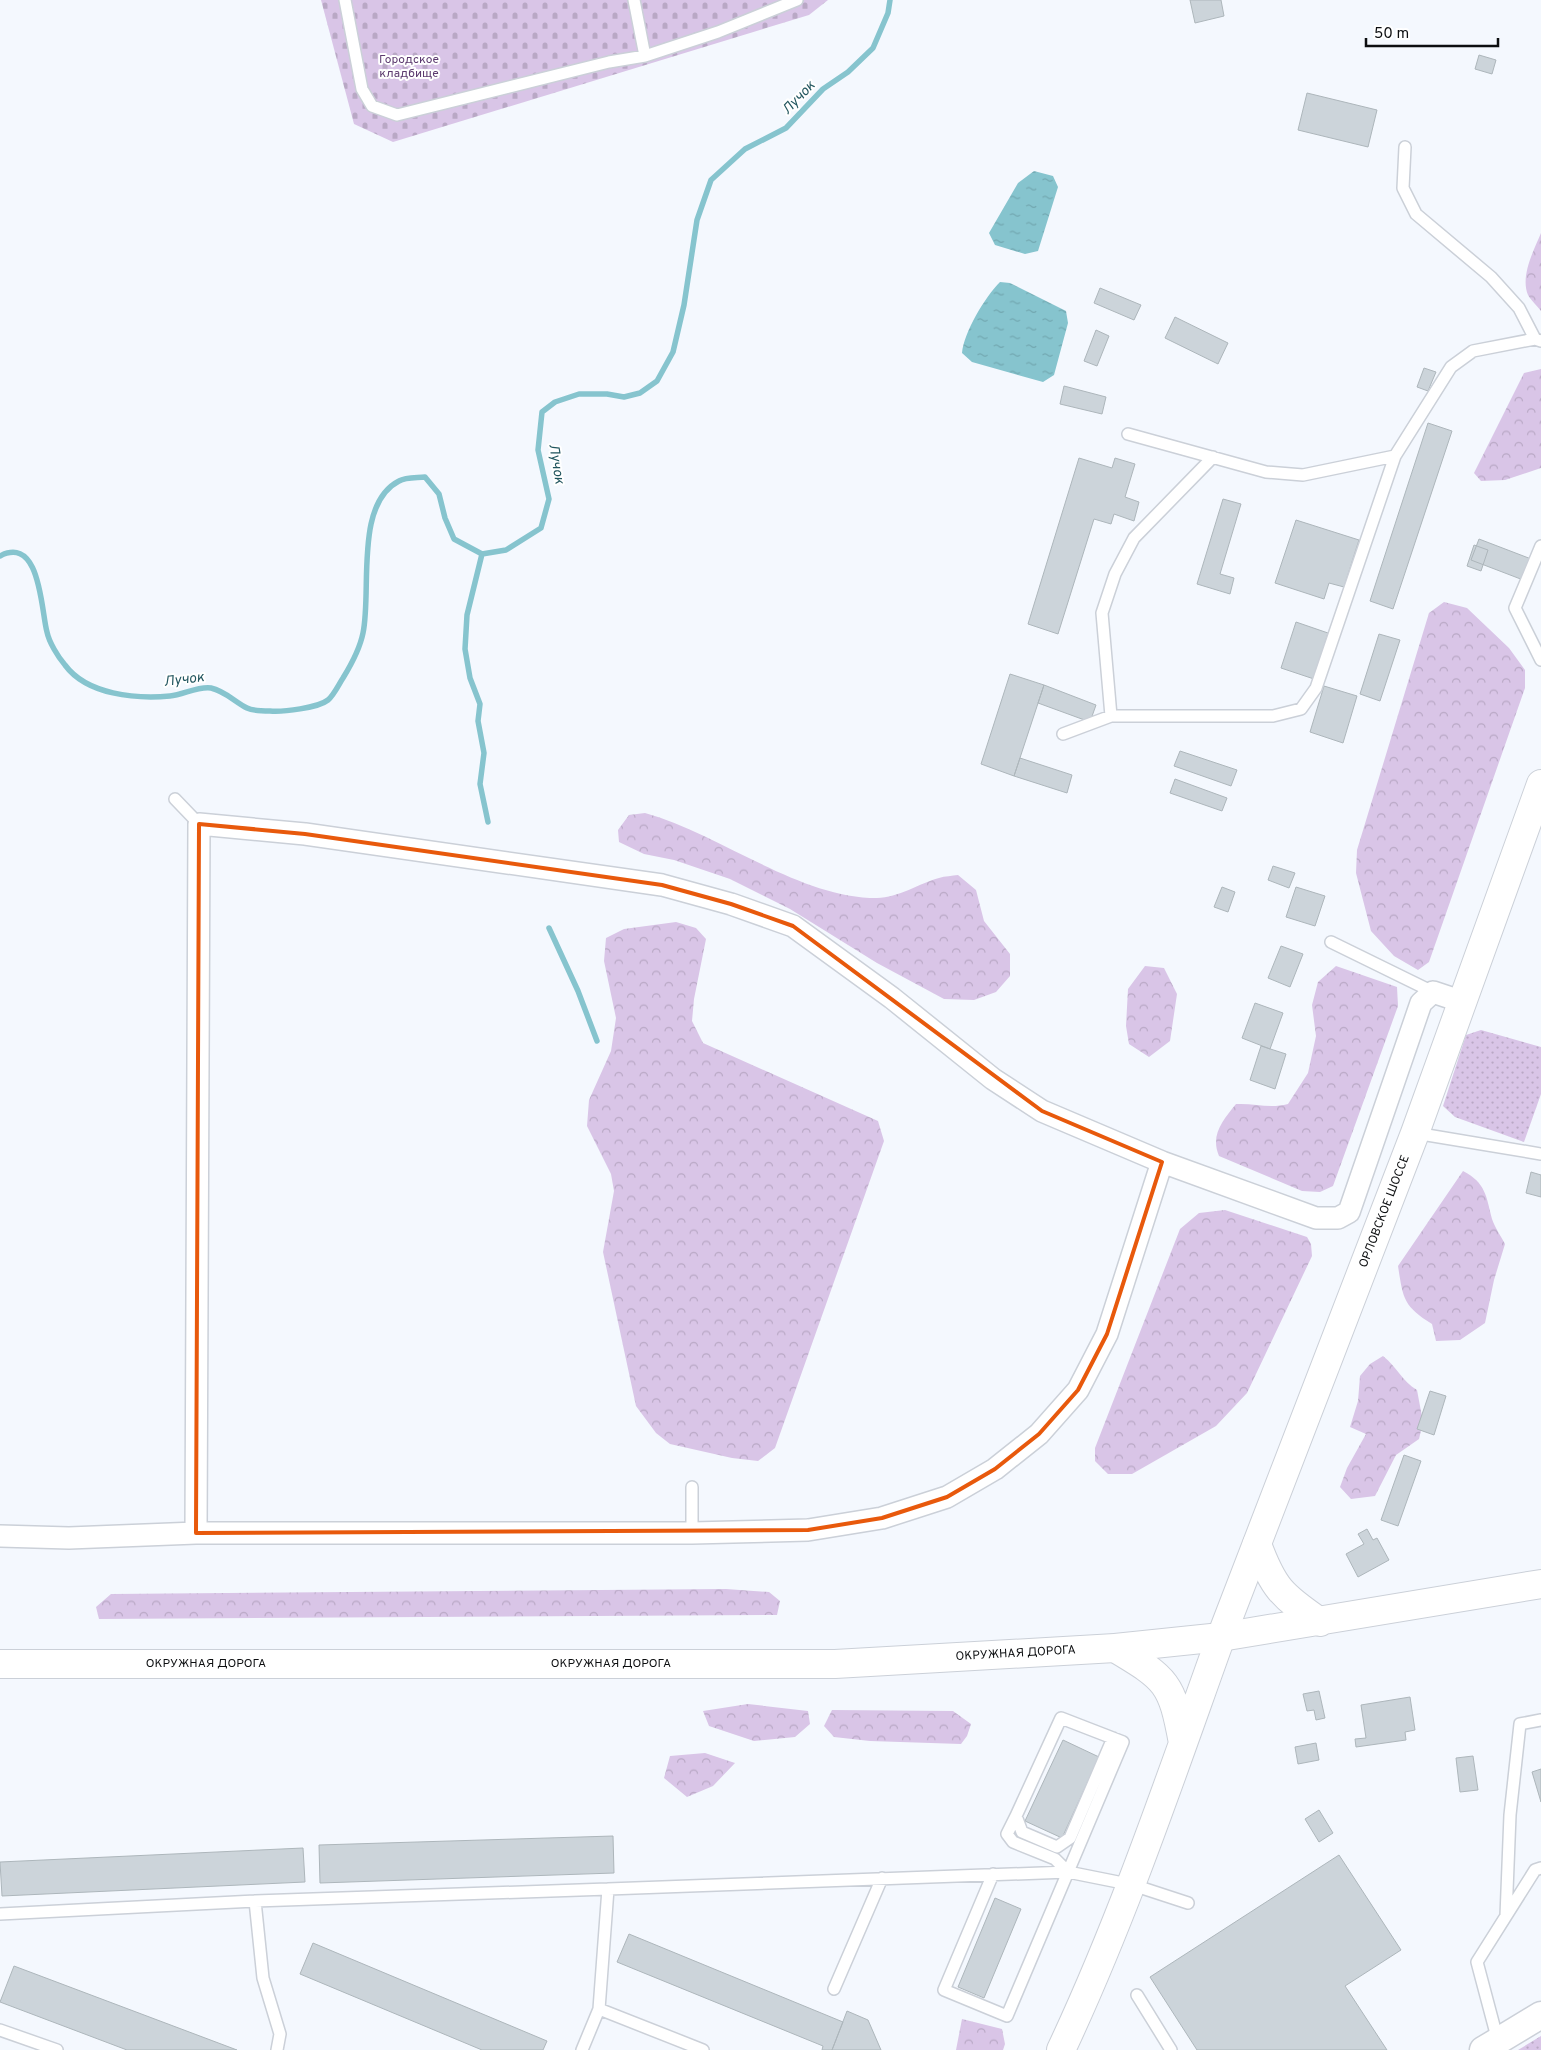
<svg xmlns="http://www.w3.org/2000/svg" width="1541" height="2050" viewBox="0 0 1541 2050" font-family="Overpass,sans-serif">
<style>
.grass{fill:url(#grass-dots)}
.forest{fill:url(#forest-crowns)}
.cemetery{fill:url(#cemetery-stones)}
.water{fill:url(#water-ripples)}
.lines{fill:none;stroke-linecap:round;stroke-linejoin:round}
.stream{stroke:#86c4ce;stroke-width:5.5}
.building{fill:#ccd4da;stroke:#adb6bb}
.service-casing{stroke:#cbd0d8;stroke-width:14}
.minor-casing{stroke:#cbd0d8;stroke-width:24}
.tertiary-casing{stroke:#cbd0d8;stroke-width:29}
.secondary-casing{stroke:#cbd0d8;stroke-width:30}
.primary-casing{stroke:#cbd0d8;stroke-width:30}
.trunk-casing{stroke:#cbd0d8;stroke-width:30}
.service{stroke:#fff;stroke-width:11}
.minor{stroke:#fff;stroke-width:21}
.tertiary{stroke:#fff;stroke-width:26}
.secondary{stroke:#fff;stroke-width:28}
.primary{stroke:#fff;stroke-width:28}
.trunk{stroke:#fff;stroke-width:28}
.marked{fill:none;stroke:#e8590c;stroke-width:4;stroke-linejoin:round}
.labels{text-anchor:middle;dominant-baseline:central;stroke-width:4;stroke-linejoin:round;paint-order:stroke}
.park-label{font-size:12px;fill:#5c3a6f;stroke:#fff}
.street-label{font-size:12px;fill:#0c0e10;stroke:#fff}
.water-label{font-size:14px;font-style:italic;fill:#21555e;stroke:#fff}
</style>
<defs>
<pattern id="grass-dots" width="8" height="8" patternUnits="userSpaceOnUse" patternTransform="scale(1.25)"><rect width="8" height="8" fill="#d9c5e7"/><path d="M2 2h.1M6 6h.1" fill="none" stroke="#b9a8c5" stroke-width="1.8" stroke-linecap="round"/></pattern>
<pattern id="forest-crowns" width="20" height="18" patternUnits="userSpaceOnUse" patternTransform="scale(1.25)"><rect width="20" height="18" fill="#d9c5e7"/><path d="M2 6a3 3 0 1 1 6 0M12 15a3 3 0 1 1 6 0" fill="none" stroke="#b9a8c5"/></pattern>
<pattern id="cemetery-stones" width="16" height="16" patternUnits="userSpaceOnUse" patternTransform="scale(1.25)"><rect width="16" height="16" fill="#d9c5e7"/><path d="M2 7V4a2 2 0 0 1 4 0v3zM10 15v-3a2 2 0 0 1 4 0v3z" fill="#b9a8c5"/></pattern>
<pattern id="water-ripples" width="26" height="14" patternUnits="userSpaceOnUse" patternTransform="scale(1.25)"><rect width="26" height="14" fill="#86c4ce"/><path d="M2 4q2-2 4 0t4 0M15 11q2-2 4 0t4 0" fill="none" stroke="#72a7b0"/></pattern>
</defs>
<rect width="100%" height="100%" fill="#f4f8fe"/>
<path class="grass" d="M1481,1030l60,17v47l-17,48 -69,-25 -12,-11 23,-71z
M1541,2036v14h-23z"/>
<path class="forest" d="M1541,233v78c-4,-5 -10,-11 -13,-16 -8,-19 6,-45 13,-62z
M1541,369v99l-36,12 -24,1 -7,-8 50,-100z
M1444,602l23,6 42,40 16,22v18l-96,274 -11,8 -24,-14 -23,-25 -15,-58 1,-23 72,-237z
M645,813c75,21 154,85 232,85 21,0 43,-15 62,-20 6,-2 13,-2 19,-3l18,15 8,31 26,33v22l-14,16 -22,8 -30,-1 -67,-36 -87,-54 -60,-30 -56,-19 -30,-6 -25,-12 -1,-12 11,-15z
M676,922l20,6 10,11 -12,60 -2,22 11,22 175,78 6,20 -109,307 -17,13 -26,-3 -62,-14 -14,-11 -20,-27 -33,-154 11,-61 -3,-17 -24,-48 2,-26 22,-49 5,-33 -12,-57 2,-23 18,-9z
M1145,966l19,2 13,26 -7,47 -21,16 -20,-13 -3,-18 2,-37z
M1336,966l61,21 1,19 -65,180 -13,6 -18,-1 -83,-35c-9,-21 4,-36 17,-52 19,-1 33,5 52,0l20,-31 8,-37 -4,-31 6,-23z
M1463,1171c23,12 23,25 29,48 3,9 9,17 13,25l-11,36 -9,43 -25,17 -24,1 -4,-17c-29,-18 -29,-26 -34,-58z
M1225,1210l82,27 4,7 1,12 -65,137 -31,33 -84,48h-24l-13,-13v-13l85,-219 19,-16z
M1383,1356c14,11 19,25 34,34l6,32 -4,17 -23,16 -21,41 -24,3 -11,-12 7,-19 19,-34 -16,-7 8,-26 2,-25 10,-12z
M726,1589l43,3 11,9 -3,14 -678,4 -3,-12 15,-13z
M748,1704l60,7 2,13 -15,13 -41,4 -45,-15 -6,-15z
M832,1710l121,1 18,13 -4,12 -6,8 -91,-3 -36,-4 -10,-11z
M705,1753l30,10 -22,23 -26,11 -23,-19 6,-22z
M962,2019l40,10 3,15 -2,6h-47z"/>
<path class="cemetery" d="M321,0h507l-19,15 -416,127 -39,-18z"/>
<path class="water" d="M1034,171l19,5 5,11 -20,64 -13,3 -30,-9 -6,-12 29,-50z
M1000,282l10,1 56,28 2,12 -14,52 -11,7 -71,-20 -10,-9c2,-21 23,-56 38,-71z"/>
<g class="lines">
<path class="stream" d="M482,554l-15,61 -2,34 5,29 10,26 -2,17 6,32 -4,31 8,38
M0,556c41,-21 41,55 47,76 2,10 11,25 18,33 22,30 71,34 105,31 13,-1 28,-10 41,-8 14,3 24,14 36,20 6,3 16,3 23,3 13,1 48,-3 58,-11 6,-5 11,-16 15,-22 8,-13 17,-30 20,-45 9,-42 -9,-129 36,-152 7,-4 18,-3 26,-4l14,17 6,24 9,21 28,15 24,-4 35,-22 8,-29 -11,-49 4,-38 13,-10 24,-8h28l17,3 16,-4 17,-12 16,-29 11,-47 13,-85 14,-40 34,-31 41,-21 37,-39 25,-17 25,-24 15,-35 2,-13
M549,928l29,63 19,50"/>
</g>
<path class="building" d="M1190,0h31l3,16 -29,7z
M1479,55l17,5 -4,14 -17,-5z
M1307,93l70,17 -9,37 -70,-17z
M1100,288l41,17 -7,15 -40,-17z
M1175,317l53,26 -10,21 -53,-26z
M1096,330l13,6 -12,30 -13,-5z
M1424,368l12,4 -8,19 -11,-4z
M1064,386l42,11 -4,17 -42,-10z
M1428,423l24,8 -59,178 -23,-8z
M1079,458l33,10 3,-10 20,6 -10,33 14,5 -5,19 -20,-7 -3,10 -17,-5 -36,115 -30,-10z
M1223,499l18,5 -21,70 14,4 -4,16 -33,-10z
M1296,520l63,20 -15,47 -15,-4 -5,16 -49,-16z
M1479,539l60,23 -8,21 -60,-23z
M1474,545l14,5 -7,21 -14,-5z
M1296,622l32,11 -14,46 -33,-11z
M1379,634l21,6 -20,61 -20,-7z
M1010,674l34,11 -30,91 -33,-12z
M1044,685l52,20 -6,17 -52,-19z
M1324,686l33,10 -14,47 -33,-11z
M1180,751l57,19 -6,16 -57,-20z
M1020,758l52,17 -5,18 -53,-17z
M1175,779l52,19 -5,13 -52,-18z
M1273,866l22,7 -6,15 -21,-8z
M1222,887l13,5 -7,20 -14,-5z
M1296,887l29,9 -10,30 -29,-9z
M1281,946l22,8 -13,33 -22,-9z
M1255,1003l28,10 -13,36 -28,-11z
M1261,1046l25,8 -11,35 -25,-9z
M1531,1172l10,3v22l-15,-4z
M1430,1391l16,5 -12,39 -17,-6z
M1404,1455l17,6 -23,65 -17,-6z
M1367,1529l6,11 4,-2 12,22 -31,17 -12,-23 18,-10 -6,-10z
M1319,1691l6,27 -9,2 -2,-10 -7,1 -4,-17z
M1410,1697l5,33 -10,2 1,8 -50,7 -1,-8 11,-1 -5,-33z
M1063,1740l36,17 -37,81 -37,-17z
M1316,1743l3,17 -21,4 -3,-17z
M1473,1756l5,34 -18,2 -4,-34z
M1541,1769v33l-9,-30z
M1319,1810l14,23 -14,9 -14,-23z
M613,1836l1,37 -294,10 -1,-38z
M303,1848l2,34 -303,14 -2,-34z
M1339,1855l62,95 -56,36 42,64h-190l-47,-73z
M995,1898l26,11 -37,89 -26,-11z
M629,1934l214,88 -11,28h-10l1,-4 -206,-84z
M313,1943l234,98 -4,9h-61l-182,-76z
M14,1966l223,84h-110l-127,-48z
M847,2011l21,9 13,30h-49z"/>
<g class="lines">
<g class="service-casing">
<path id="service" d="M345,0l17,89 10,17 25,9 212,-53 36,-6 73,-24 79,-32
M634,0l11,56
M1405,147l-2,41 13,26 75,63 28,31 16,31
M1128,434l138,38 37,3 92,-19 56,-89 22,-16 62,-12 6,2
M1541,546l-26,62 26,52
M1111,716l-9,-103 13,-39 19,-36 79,-81
M1063,734l48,-18h162l28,-7 15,-21 79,-232
M175,799l24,25
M1331,942l102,50
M1415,1133l126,21
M692,1487v46
M1016,1816l-9,18 6,8 42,17 13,13
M993,1874l-49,116 63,26 116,-274 -62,-24 -45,98 6,16 35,15 13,-9 43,-100
M255,1901l8,77 17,56 -3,16
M0,1914l255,-13 353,-12
M1506,1916l4,-101 10,-91 21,-4
M834,1989l48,-111
M1137,1995l34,55
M599,2009l104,41
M0,2030l57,20
M1498,2041l-21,-79 58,-92 6,-2
M582,2050l17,-41 9,-120 460,-17 65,13 55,18"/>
</g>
<g class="minor-casing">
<path id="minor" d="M196,1533l3,-709 106,10 357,51 69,19 62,22 99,72 101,81 49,32 120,51
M0,1536l69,2 127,-5h496l116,-3 74,-12 65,-21 48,-28 44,-35 39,-44 29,-56 55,-172 154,56h22l11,-6 72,-209 12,-11 30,10"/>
</g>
<g class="tertiary-casing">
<path id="tertiary" d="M1483,2050l58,-35"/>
</g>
<g class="secondary-casing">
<path id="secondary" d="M1115,1648c52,31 57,35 68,95
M1061,2050c63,-134 110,-274 160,-413"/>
</g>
<g class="primary-casing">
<path id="primary" d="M1257,1544c16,44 25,52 63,78
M1221,1637l320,-53"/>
</g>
<g class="trunk-casing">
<g id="trunk">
<path id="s1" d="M0,1664h835l280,-16 106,-11 194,-504 126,-349"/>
</g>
</g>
<use href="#service" class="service"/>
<use href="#minor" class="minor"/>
<use href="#tertiary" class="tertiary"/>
<use href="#secondary" class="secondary"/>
<use href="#primary" class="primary"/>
<use href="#trunk" class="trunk"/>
</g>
<path class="marked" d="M199,824l106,10 357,51 69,19 62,22 249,185 120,51 -55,172 -29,56 -39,44 -44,35 -48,28 -65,21 -74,12 -612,3z"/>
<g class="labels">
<g class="park-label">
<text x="409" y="60">Городское<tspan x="409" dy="14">кладбище</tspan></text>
</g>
<g class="street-label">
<text stroke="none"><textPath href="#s1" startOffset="1678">ОРЛОВСКОЕ ШОССЕ</textPath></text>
<text stroke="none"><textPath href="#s1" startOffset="1016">ОКРУЖНАЯ ДОРОГА</textPath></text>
<text stroke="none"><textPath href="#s1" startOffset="206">ОКРУЖНАЯ ДОРОГА</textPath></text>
<text stroke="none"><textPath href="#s1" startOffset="611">ОКРУЖНАЯ ДОРОГА</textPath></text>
</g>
<g class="water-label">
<text transform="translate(799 98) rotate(-46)">Лучок</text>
<text transform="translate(556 464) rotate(81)">Лучок</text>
<text transform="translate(184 680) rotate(-7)">Лучок</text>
</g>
</g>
<path d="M1366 38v8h132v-8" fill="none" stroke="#0c0e10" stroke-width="2.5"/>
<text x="1374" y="38" font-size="15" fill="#0c0e10" stroke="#ffffff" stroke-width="4" paint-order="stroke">50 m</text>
</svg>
